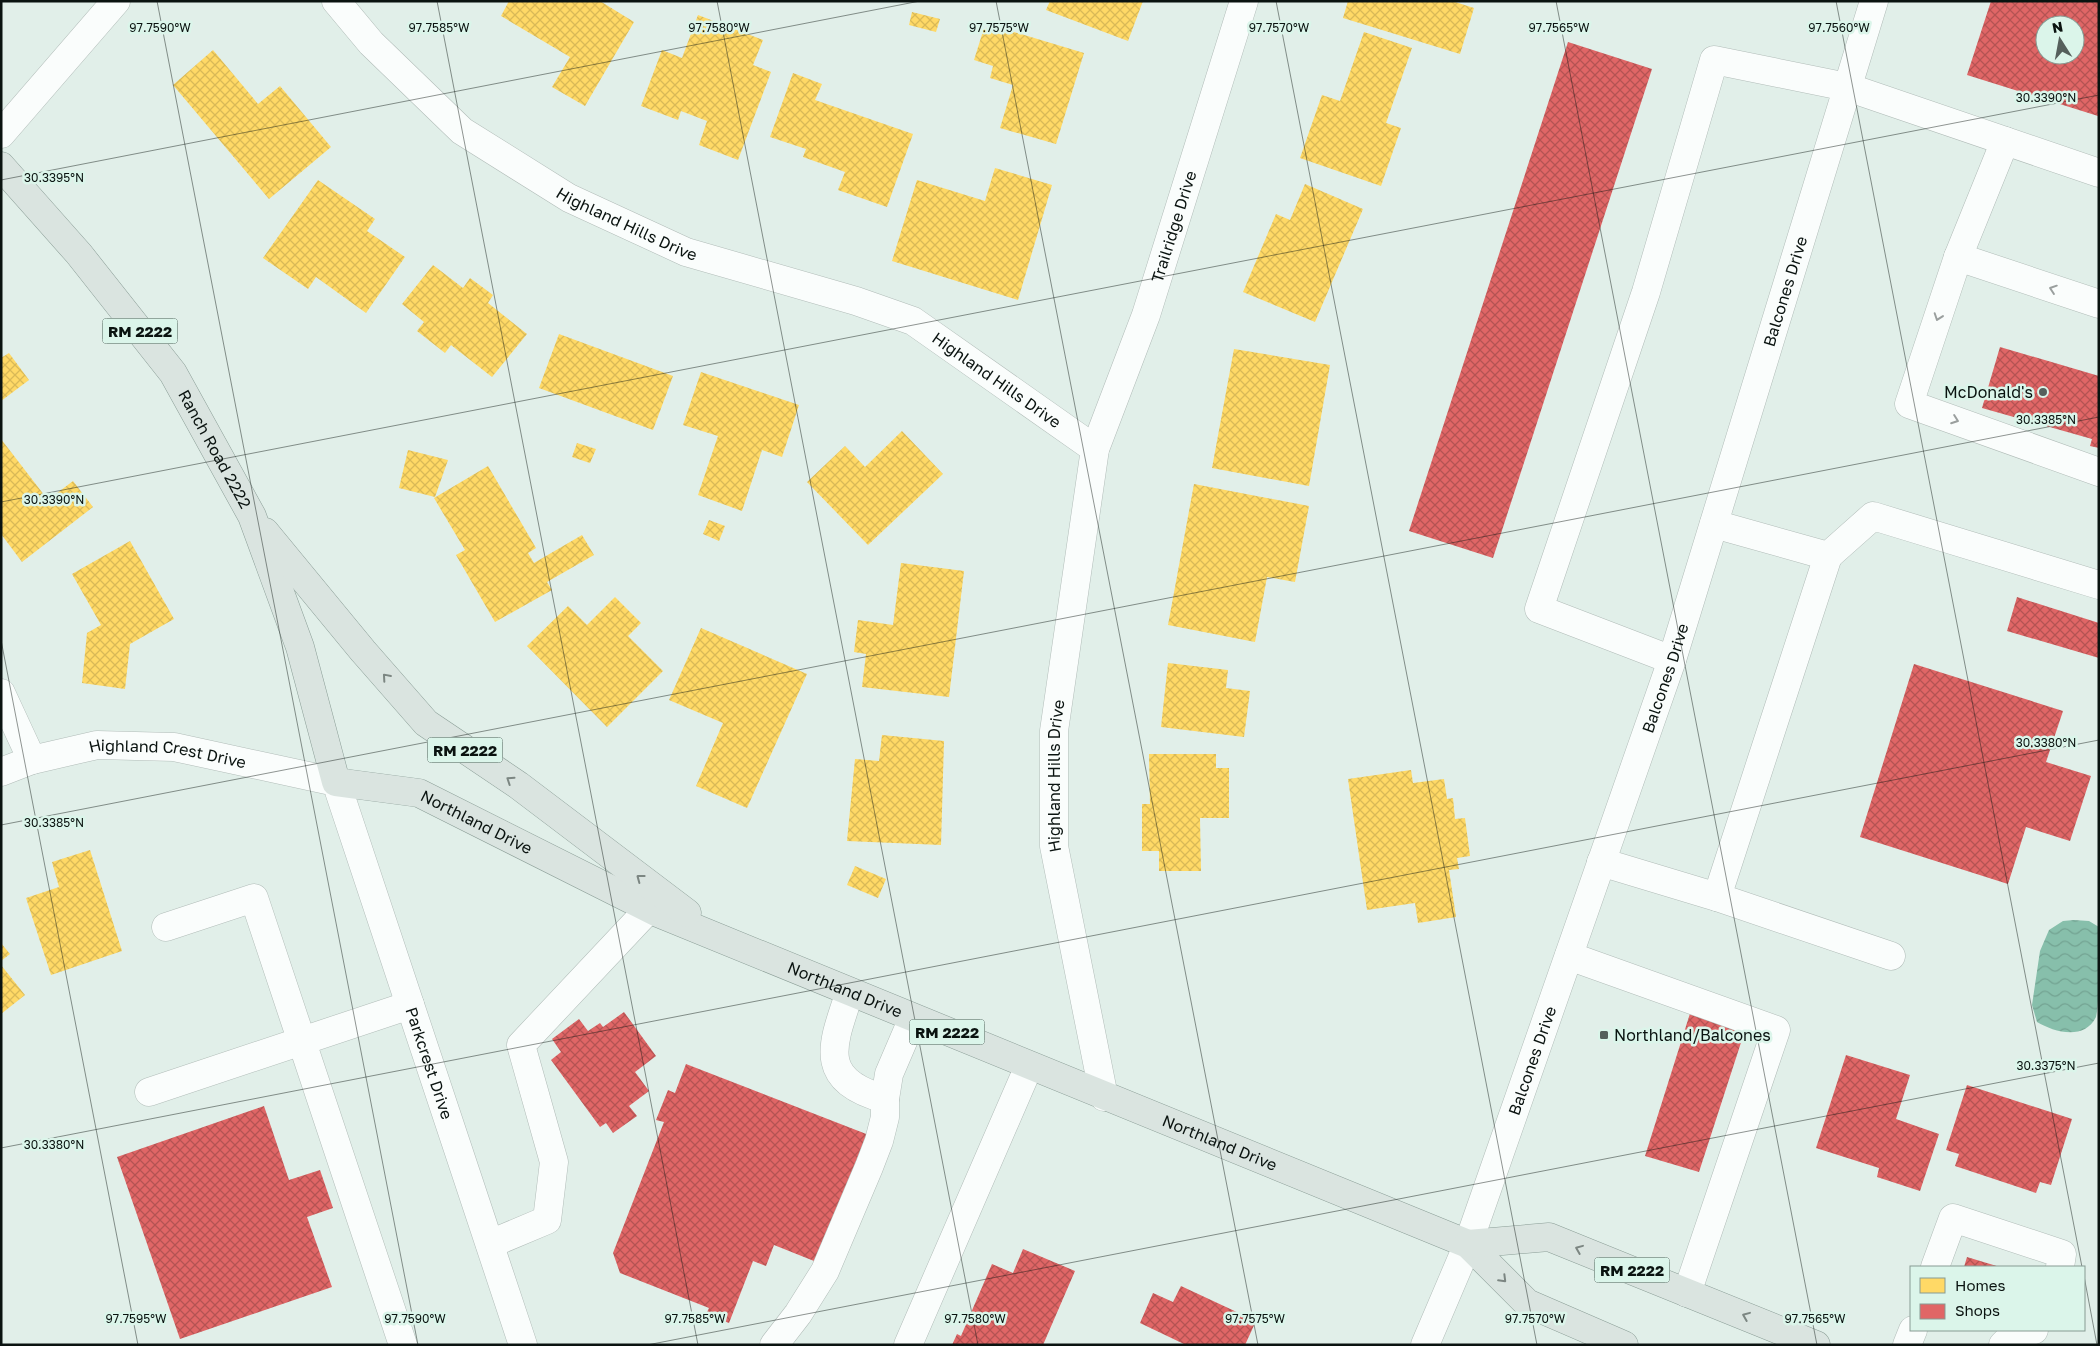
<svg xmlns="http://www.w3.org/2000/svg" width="2100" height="1346" viewBox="0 0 2100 1346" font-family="'Golos Text',sans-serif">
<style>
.water{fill:url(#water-waves)}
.homes{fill:url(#homes-cross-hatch)}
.shops{fill:url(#shops-cross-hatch);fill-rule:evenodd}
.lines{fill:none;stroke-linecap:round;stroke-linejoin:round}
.minor-casing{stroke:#b1bcb8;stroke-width:29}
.major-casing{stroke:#8b9e97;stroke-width:29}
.minor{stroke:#fafdfc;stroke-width:28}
.major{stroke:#dae4e0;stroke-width:28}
.oneway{stroke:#9a9f9e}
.oneway2{stroke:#7c8682}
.ticks{fill:none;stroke:#0a1310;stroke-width:1;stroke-opacity:0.45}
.poi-dot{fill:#55605c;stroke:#dbf5ea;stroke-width:2}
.labels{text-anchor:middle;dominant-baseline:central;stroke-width:5;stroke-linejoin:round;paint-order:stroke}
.shield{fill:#dbf5ea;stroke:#495751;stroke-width:1}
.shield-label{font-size:15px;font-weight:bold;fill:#0a1310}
.street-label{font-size:16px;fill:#0a1310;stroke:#dbf5ea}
.poi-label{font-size:16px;fill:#0a1310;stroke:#dbf5ea;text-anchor:end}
.ticks-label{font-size:12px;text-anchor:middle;fill:#0a1310;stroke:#dbf5ea;stroke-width:5;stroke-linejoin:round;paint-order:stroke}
</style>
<defs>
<pattern id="water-waves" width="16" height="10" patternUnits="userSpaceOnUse" patternTransform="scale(1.25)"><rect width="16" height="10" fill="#87bfab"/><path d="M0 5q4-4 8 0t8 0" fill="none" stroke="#73a392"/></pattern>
<pattern id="homes-cross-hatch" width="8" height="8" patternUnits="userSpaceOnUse" patternTransform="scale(1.25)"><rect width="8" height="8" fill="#ffd966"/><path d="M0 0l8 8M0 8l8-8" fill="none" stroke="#d9b957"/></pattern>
<pattern id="shops-cross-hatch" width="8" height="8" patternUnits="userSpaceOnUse" patternTransform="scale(1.25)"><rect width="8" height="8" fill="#e06666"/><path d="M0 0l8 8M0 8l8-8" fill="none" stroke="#b45353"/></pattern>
</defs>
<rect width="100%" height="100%" fill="#e1efe9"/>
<path class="water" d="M2074,920l15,1 10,6c0,18 1,76 -3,90 -12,24 -42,15 -59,5l-5,-17 8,-54 9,-21 14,-9z"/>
<path class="homes" d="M509,1h91l34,21 -49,84 -33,-19 18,-30 -69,-41z
M1050,1h93l-15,40 -82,-31z
M1348,1h104l22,7 -14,46 -117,-36z
M912,12l28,7 -4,13 -27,-7z
M698,15l65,25 -10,25 18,7 -33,88 -39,-15 8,-24 -26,-10 -3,9 -37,-14 21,-56 20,8z
M984,28l19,5 1,-4 80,24 -28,91 -56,-16 13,-43 -23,-7 3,-12 -19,-6z
M1364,32l48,16 -26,75 15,5 -20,58 -81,-28 22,-63 18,6z
M213,50l45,54 22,-18 51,61 -62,52 -96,-114z
M793,73l29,11 -7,16 98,34 -26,73 -49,-17 7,-18 -42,-15 3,-8 -36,-12z
M995,168l57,17 -34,115 -126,-39 25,-81 68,21z
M318,180l57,39 -8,12 38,26 -39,56 -50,-36 -8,12 -45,-31z
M1305,184l58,25 -48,113 -72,-30 33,-78 14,6z
M433,265l30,23 7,-10 23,17 -5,8 39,31 -35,43 -41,-32 -6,8 -28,-22 7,-9 -22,-18z
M559,334l114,42 -20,54 -114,-42z
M1234,349l96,16 -21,121 -97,-18z
M9,353l20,27 -28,21v-43z
M701,372l98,33 -17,52 -20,-7 -20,61 -44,-16 20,-59 -35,-11z
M902,431l41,43 -75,71 -61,-63 38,-36 20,21z
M1,439l47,61 25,-19 20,26 -71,55 -21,-28z
M577,443l19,6 -6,14 -18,-6z
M408,450l40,10 -13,37 -36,-9z
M488,466l48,82 -8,5 6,10 48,-28 12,20 -47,27 5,8 -57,32 -39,-67 9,-5 -31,-52z
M1194,484l115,22 -14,76 -28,-5 -12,65 -87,-17z
M709,520l16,6 -6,15 -16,-7z
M130,541l44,78 -44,25 -5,45 -43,-6 5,-50 14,-8 -29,-51z
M901,563l63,8 -15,126 -87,-10 4,-33 -12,-2 4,-32 35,5z
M615,597l26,26 -13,13 35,35 -56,56 -80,-81 41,-40 19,19z
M701,628l106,46 -60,134 -51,-22 27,-63 -54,-23z
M1168,663l60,7 -2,18 24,3 -6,46 -83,-10z
M882,735l62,6 -3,104 -94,-4 8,-82 24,2z
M1149,754h67v14h13v50h-29l1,53h-42v-20h-17v-47h8z
M1411,770l2,13 31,-4 3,20 6,-1 2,21 10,-1 5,38 -13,2 2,11 -10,1 7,47 -38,6 -3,-20 -48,7 -19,-131z
M90,850l32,101 -71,24 -25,-77 33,-11 -7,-25z
M855,866l31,13 -8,19 -31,-13z
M1,943l9,11 -9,7z
M1,965l24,30 -24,19z"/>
<path class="shops" d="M1991,1h108l-1,115 -131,-41zM2045,25h30v30h-30z
M1568,42l84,27 -159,489 -84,-27z
M2000,347l99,29v72l-9,-2 2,-7 -110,-31z
M2017,597l82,26v35l-92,-27z
M1914,664l149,47 -17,51 45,14 -21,65 -44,-14 -18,57 -148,-47z
M1693,1004l55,17 -49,151 -54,-16z
M624,1012l32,44 -21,16 14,19 -20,15 8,10 -24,17 -7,-10 -6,4 -49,-67 10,-8 -9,-13 27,-20 9,12 12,-8 3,4z
M1846,1055l64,20 -14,44 43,15 -19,57 -43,-14 2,-9 -63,-20z
M686,1064l188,73 -50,128 -50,-20 -8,21 -13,-5 -24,62 -23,-9 3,-6 -89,-35 -7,-20 51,-131 -8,-2 12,-30 7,3z
M1967,1085l105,34 -21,66 -11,-3 -4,11 -81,-27 4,-12 -13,-4z
M264,1106l25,74 31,-10 13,38 -26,9 25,70 -152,52 -63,-182z
M1023,1249l52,22 -32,74h-91l5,-11 4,2 31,-72 21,9z
M1967,1257l33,10h-36z
M1181,1286l75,35 -11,24h-59l-46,-22 13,-30 20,9z"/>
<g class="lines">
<g class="minor-casing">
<g id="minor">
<path id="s1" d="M336,1l35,42 91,88 107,67 117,54 170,49 57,20 182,128"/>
<path d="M1,134l115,-133"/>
<path d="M1958,257l47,-116"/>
<path d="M2099,304l-141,-47 -49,147 190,68"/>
<path d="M1714,524l114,32 45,-40 226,69"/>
<path d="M1828,556l-111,341 174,59"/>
<path d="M1672,660l-133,-51 107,-317 68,-232 133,27 252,86"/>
<path d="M1,693l31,67"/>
<path id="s2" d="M1,772l31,-12 65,-15 77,2 162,35 187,563"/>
<path d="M1601,862l116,35"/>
<path d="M166,927l88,-29 149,447"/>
<path d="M1569,956l207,74 -89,263"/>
<path d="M850,992c-18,53 -34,88 35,107"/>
<path d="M149,1092l261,-87"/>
<path id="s3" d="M1104,1097l-50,-251v-115l41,-282 51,-134 98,-314"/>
<path d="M490,1244l57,-24 7,-58 -33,-117 141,-150"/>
<path d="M1935,1267l18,-49 109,36 -2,13"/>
<path d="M774,1345l24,-31 27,-43 44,-104 10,-26 6,-24v-18l4,-25 24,-56"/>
<path d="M908,1345l121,-279"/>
<path id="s4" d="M1425,1345l43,-101 204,-584 202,-659"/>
<path d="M1907,1345l6,-15"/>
<path d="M2003,1345l8,-8 23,-7"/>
</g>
</g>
<g class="major-casing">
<g id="major">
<path id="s5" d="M1,166l78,88 94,119 79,143 48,131 36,135 83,11 239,120 810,331 59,59 97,42"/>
<path d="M265,532l98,119 63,72 92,62 169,128"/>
<path d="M1468,1244l81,-7 267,108"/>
</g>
</g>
<use href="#minor" class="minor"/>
<use href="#major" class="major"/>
</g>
<defs><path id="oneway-chevron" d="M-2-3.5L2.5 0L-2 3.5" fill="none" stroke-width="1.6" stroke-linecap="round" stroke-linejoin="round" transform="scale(1.25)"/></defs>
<g class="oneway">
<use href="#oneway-chevron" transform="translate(2053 289) rotate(-161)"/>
<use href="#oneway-chevron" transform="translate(1938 317) rotate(109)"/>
<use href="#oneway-chevron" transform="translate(1955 420) rotate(20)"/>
</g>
<g class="oneway2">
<use href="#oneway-chevron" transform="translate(386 677) rotate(-131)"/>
<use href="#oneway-chevron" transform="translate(510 780) rotate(-146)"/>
<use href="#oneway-chevron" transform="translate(640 878) rotate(-143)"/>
<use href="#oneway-chevron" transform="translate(1579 1249) rotate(-158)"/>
<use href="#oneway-chevron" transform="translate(1503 1279) rotate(45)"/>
<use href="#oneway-chevron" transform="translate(1746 1316) rotate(-158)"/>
</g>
<path class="ticks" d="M157,1l261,1344M437,1l261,1344M717,1l261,1344M996,1l262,1344M1276,1l261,1344M1556,1l261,1344M1836,1l246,1266M1,180l919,-179M1,502l2098,-407M1,640l137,705M1,825l2098,-408M1,1148l2098,-408M2084,1276l13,69M647,1345l1452,-282"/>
<g class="poi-dot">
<circle cx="2043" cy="392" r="5"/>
<rect x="1599" y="1030" width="10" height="10" rx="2.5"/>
</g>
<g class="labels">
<g class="shield">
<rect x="102.5" y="318.5" width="75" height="25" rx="4"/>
<rect x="427.5" y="737.5" width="75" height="25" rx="4"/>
<rect x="909.5" y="1019.5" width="75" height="25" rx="4"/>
<rect x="1594.5" y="1257.5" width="75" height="25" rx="4"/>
</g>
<g class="shield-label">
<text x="140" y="331">RM 2222</text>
<text x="465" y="750">RM 2222</text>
<text x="947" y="1032">RM 2222</text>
<text x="1632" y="1270">RM 2222</text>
</g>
<g class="street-label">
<text stroke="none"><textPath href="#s1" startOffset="371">Highland Hills Drive</textPath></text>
<text stroke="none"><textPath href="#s3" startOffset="892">Trailridge Drive</textPath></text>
<text stroke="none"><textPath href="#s4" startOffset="1114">Balcones Drive</textPath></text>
<text stroke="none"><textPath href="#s1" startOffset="776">Highland Hills Drive</textPath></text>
<text stroke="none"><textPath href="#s5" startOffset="356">Ranch Road 2222</textPath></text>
<text stroke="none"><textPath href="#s4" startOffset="709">Balcones Drive</textPath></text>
<text stroke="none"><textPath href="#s2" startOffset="171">Highland Crest Drive</textPath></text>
<text stroke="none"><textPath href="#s3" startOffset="326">Highland Hills Drive</textPath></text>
<text stroke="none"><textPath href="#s5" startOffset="860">Northland Drive</textPath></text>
<text stroke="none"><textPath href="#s5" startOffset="1265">Northland Drive</textPath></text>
<text stroke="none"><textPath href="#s4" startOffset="304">Balcones Drive</textPath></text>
<text stroke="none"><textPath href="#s2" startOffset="639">Parkcrest Drive</textPath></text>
<text stroke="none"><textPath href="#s5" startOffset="1670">Northland Drive</textPath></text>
</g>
<g class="poi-label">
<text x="2033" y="392">McDonald's</text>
<text x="1614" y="1035" text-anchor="start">Northland/Balcones</text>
</g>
</g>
<g class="ticks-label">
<text x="160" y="32">97.7590°W</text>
<text x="439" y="32">97.7585°W</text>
<text x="719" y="32">97.7580°W</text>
<text x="999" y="32">97.7575°W</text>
<text x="1279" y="32">97.7570°W</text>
<text x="1559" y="32">97.7565°W</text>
<text x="1839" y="32">97.7560°W</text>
<text x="2046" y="102">30.3390°N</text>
<text x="54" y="182">30.3395°N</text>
<text x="2046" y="424">30.3385°N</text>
<text x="54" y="504">30.3390°N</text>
<text x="2046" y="747">30.3380°N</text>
<text x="54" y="827">30.3385°N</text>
<text x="2046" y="1070">30.3375°N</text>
<text x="54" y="1149">30.3380°N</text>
<text x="136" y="1323">97.7595°W</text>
<text x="415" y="1323">97.7590°W</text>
<text x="695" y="1323">97.7585°W</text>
<text x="975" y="1323">97.7580°W</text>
<text x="1255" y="1323">97.7575°W</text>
<text x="1535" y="1323">97.7570°W</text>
<text x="1815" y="1323">97.7565°W</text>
</g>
<rect width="2100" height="1346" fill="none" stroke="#0a1310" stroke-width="5"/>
<rect x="1910" y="1266" width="175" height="65" fill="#dbf5ea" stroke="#879b93"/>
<rect x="1920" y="1278" width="25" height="15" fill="#ffd966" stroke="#879b93"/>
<text x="1955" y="1291" font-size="15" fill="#0a1310">Homes</text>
<rect x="1920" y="1304" width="25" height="15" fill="#e06666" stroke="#879b93"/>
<text x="1955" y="1316" font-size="15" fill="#0a1310">Shops</text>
<g transform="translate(2060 40) rotate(349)"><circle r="24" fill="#dbf5ea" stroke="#879b93"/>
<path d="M0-4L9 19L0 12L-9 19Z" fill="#55605c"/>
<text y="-8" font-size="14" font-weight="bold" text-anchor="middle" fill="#0a1310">N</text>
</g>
</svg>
